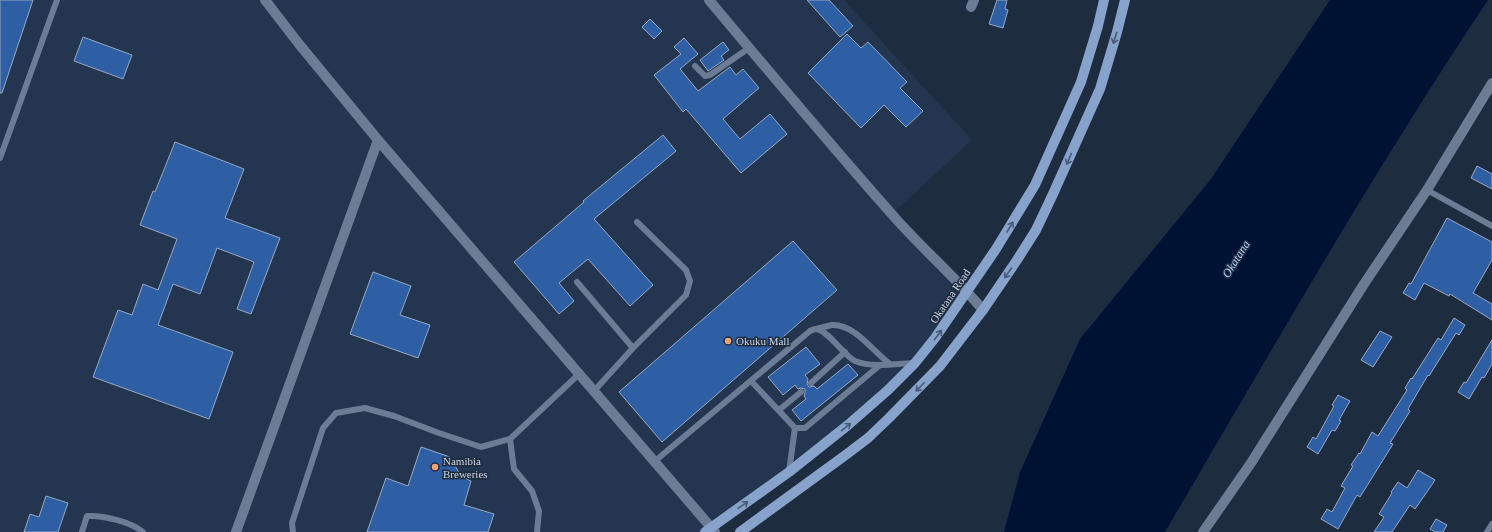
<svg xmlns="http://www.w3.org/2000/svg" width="1492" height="532" viewBox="0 0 1492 532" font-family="Georgia,serif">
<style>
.built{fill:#24354f}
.water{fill:#001234}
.building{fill:#2e5ea3;stroke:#98a9c3}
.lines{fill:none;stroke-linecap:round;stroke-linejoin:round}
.lane{stroke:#6c7c94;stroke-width:6}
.street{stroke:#6c7c94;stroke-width:10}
.primary{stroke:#87a2cb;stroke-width:10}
.oneway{stroke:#485b78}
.poi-dot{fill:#f0a27a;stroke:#1e2c40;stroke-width:1.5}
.labels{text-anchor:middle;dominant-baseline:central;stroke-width:3;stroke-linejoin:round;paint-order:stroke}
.street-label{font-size:11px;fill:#cdd6e3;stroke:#1e2c40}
.poi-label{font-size:11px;fill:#cdd6e3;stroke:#1e2c40;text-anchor:start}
.water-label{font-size:12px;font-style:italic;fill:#b6d1f7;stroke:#1e2c40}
</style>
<rect width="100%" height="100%" fill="#1e2c40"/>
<path class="built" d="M0,0h844l128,140 -80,74 74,78 -49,62 -50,51 -154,127h-713z"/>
<path class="water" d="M1330,0h158c-115,172 -218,353 -323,532h-161l16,-60 60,-133 131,-160z"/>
<path class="building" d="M0,0h33l-31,93h-2z
M807,0h22l24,26 -13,11z
M997,0h10l-2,9 3,1 -5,18 -14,-4z
M650,19l12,12 -8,8 -12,-12z
M847,34l14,14 7,-6 39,40 -7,6 23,23 -17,16 -22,-22 -23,23 -53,-55z
M83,37l49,18 -9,24 -49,-18z
M684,38l14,16 -18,15 18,22 32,-24 6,8 7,-6 16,19 -36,31 17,20 30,-25 17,20 -46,39 -55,-64 -3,3 -29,-37 27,-21 -7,-7z
M723,42l6,8 -8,6 3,4 -16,11 -8,-11z
M663,135l13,16 -82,68 59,66 -23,21 -42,-47 -29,24 15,18 -15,13 -45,-52 70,-60 -1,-1z
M175,142l69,27 -19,49 55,20 -29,76 -14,-5 17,-47 -37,-14 -17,46 -27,-10 -15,41 75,27 -24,67 -116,-42 25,-67 14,5 11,-31 15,6 19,-51 -37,-14 13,-34 2,1z
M1477,166l15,8v15l-21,-11z
M1447,218l45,24v18l-19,33 19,11v16l-42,-26 -1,2 -25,-13 -9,17 -12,-7 6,-10 2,1z
M793,241l44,49 -175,152 -43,-50z
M373,272l38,14 -11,29 30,10 -12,33 -68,-24z
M1454,318l11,7 -6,10 -3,-2 -27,43 -1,-1 -20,34 2,2 -20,32 3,1 -33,53 -3,-2 -19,34 -17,-10 6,-10 5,3 13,-24 -4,-2 12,-20 -2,-1 8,-12 1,1 12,-22 6,4 29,-46 -2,-2 6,-10 1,1 26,-41 3,2z
M1380,331l12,6 -19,30 -12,-7z
M1492,340v24l-8,14 -2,-1 -13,22 -11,-7 6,-10 2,1z
M806,347l14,17 -15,11 3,4 -1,5 2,3 5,-1 3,3 31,-25 10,11 -57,46 -9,-11 14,-11 -2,-3 1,-3v-4l-4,-1 -3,1 -3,-4 -12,10 -15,-18z
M1338,395l12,6 -11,19 2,1 -6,10 -3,-1 -14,24 -11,-7 6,-10 3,2 18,-33 -2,-1z
M421,447l29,10 11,19 10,5 -7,24 30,9 -6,18h-121l19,-54 22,8z
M1418,470l17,10 -6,9 -14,20 -5,-4 -18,27h-18l10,-15 -5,-3 13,-21 -1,-1 7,-10 9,6z
M46,496l22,7 -10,29h-34l6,-18 9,3z
M1436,519l11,6 -4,7h-8l-5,-3z"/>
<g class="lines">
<path class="lane" d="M695,66l10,10 5,-1 39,-27
M0,158l57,-158
M1427,190l65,36
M577,282l56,66
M816,329c5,-1 11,-3 16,-4 23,-1 41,27 58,39
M751,381l44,47h10l75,-63
M811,383l34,-31
M594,391l39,-43 53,-53 4,-14 -4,-11 -49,-48
M779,410l22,-18
M510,439l4,30 18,22 7,20 -2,21
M655,461l155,-130c2,-1 4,-2 6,-2 12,1 28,27 39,32 17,7 40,3 59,2
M789,472l6,-44
M82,532l5,-16c16,-1 44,6 56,16
M293,532l-1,-9 31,-95 13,-15 29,-5 29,8 45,17 42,14 29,-8 69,-65
M1487,532l5,-8"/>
<path class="street" d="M265,0l34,44 79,96 337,392
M709,0c62,74 124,148 188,220 28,31 59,58 86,90
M971,7l3,-7
M236,532l142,-392
M1203,532l48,-69 113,-179 63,-94 65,-107"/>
<path class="primary" d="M705,532l84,-60 59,-47 40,-35 27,-27 20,-25 61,-89 39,-64 46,-103 17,-56 6,-26
M740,532l107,-78 21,-16 21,-20 51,-52 43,-56 34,-50 19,-30 17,-36 47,-105 17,-57 8,-32"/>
</g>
<defs><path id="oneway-shaft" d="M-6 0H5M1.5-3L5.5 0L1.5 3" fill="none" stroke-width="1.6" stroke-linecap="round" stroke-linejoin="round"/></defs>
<g class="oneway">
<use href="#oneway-shaft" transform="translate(1115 38) rotate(107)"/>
<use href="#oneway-shaft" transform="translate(1069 159) rotate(113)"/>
<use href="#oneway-shaft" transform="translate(1010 227) rotate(-59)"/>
<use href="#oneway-shaft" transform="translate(1008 273) rotate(126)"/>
<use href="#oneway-shaft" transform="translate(938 335) rotate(-53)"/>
<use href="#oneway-shaft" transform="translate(920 387) rotate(134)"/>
<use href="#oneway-shaft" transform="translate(846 427) rotate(-39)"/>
<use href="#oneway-shaft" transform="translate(743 505) rotate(-35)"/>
</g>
<g class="poi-dot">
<circle cx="728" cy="341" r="4"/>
<circle cx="435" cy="467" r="4"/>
</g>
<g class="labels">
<g class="street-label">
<text transform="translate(950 296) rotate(-56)">Okatana Road</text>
</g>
<g class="poi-label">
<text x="736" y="341">Okuku Mall</text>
<text x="443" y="461">Namibia<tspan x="443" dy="13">Breweries</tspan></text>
</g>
<g class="water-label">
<text transform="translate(1236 259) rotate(-58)">Okatana</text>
</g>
</g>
</svg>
